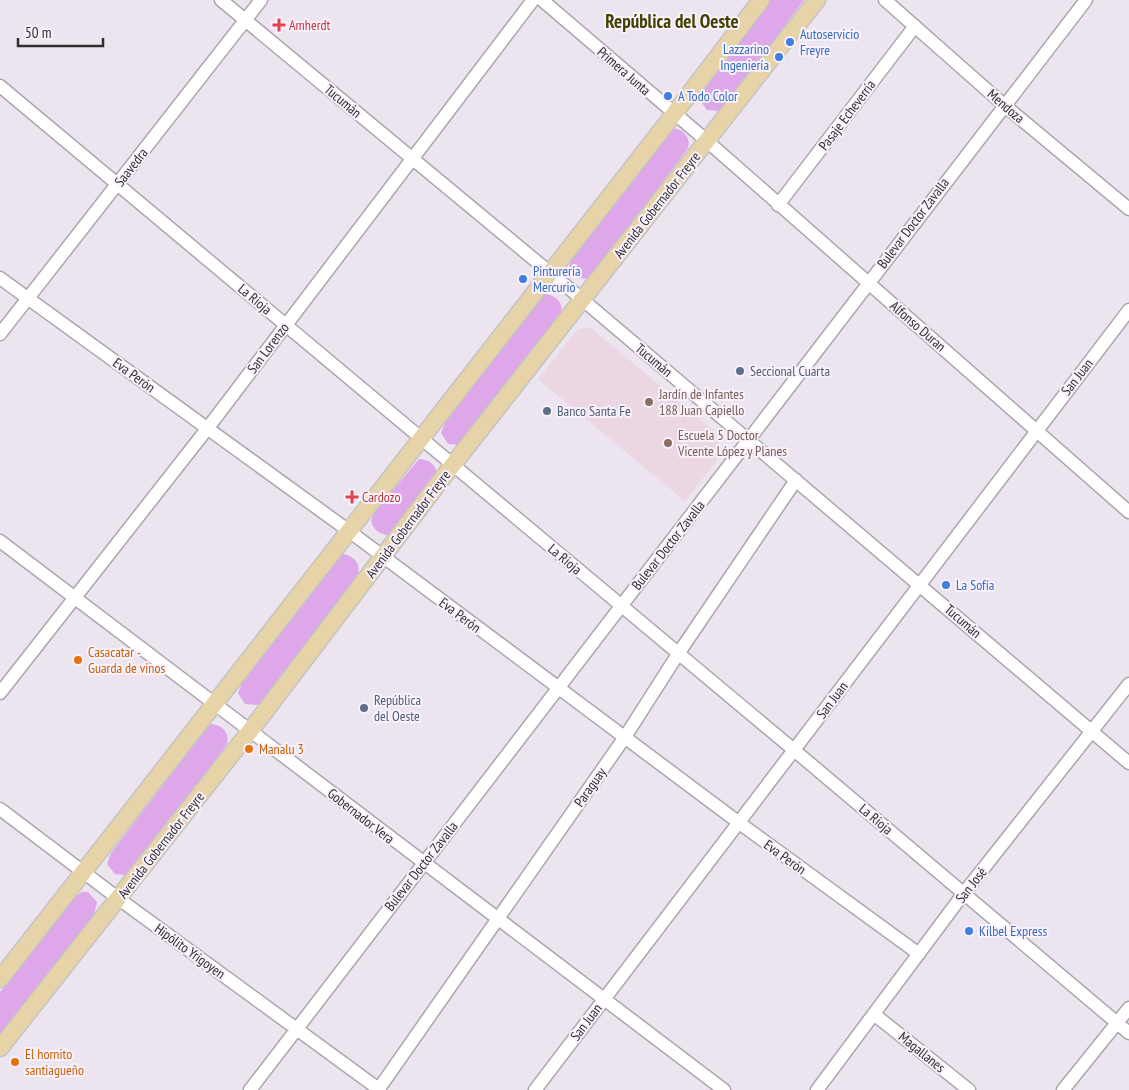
<svg xmlns="http://www.w3.org/2000/svg" width="1129" height="1090" viewBox="0 0 1129 1090" font-family="'PT Sans Narrow',sans-serif">
<style>
.education{fill:#ecd6e3}
.green{fill:#dda7e9}
.lines{fill:none;stroke-linecap:round;stroke-linejoin:round}
.minor-casing{stroke:#ada5ae;stroke-width:15}
.major-casing{stroke:#c5c4c5;stroke-width:19}
.minor{stroke:#fff;stroke-width:12}
.major{stroke:#e6d3a8;stroke-width:16}
.health-dot{fill:#e0444e;stroke:#f9f1fb;stroke-width:2}
.shop-dot{fill:#3f7fe0;stroke:#f9f1fb;stroke-width:2}
.service-dot{fill:#5c6f8a;stroke:#f9f1fb;stroke-width:2}
.education-dot{fill:#8d6e63;stroke:#f9f1fb;stroke-width:2}
.food-dot{fill:#e8710a;stroke:#f9f1fb;stroke-width:2}
.labels{text-anchor:middle;dominant-baseline:central;stroke-width:4;stroke-linejoin:round;paint-order:stroke}
.health-label{font-size:14px;fill:#be3a42;stroke:#f9f1fb;text-anchor:start}
.shop-label{font-size:14px;fill:#366cbe;stroke:#f9f1fb;text-anchor:start}
.street-label{font-size:14px;fill:#302d30;stroke:#f9f1fb}
.service-label{font-size:14px;fill:#4e5e75;stroke:#f9f1fb;text-anchor:start}
.education-label{font-size:14px;fill:#785e54;stroke:#f9f1fb;text-anchor:start}
.food-label{font-size:14px;fill:#c56008;stroke:#f9f1fb;text-anchor:start}
.district-label{font-size:19px;font-weight:bold;fill:#414201;stroke:#f9f1fb}
</style>
<rect width="100%" height="100%" fill="#ece4ee"/>
<path class="education" d="M591,328l124,104 7,22 -37,47 -147,-122 40,-50z"/>
<path class="green" d="M771,0h33l-79,106 -6,5 -12,-1 -8,-11 4,-10z
M671,128c12,0 20,9 17,20l-94,126 -6,5 -12,-1 -7,-10 3,-11z
M543,294c12,0 21,8 18,20l-101,131 -12,-1 -7,-11 4,-10z
M419,459c11,1 18,6 18,17l-41,54 -9,5c-9,-2 -13,-5 -16,-14l3,-8z
M340,554c12,0 21,8 18,20l-95,126 -5,5 -13,-1 -7,-11 4,-10z
M210,724c12,0 20,9 17,20l-94,127 -6,4 -12,-1 -8,-10 4,-11z
M82,892h6l9,10 -3,13 -94,121v-44l76,-96z"/>
<g class="lines">
<g class="minor-casing">
<path id="minor" d="M221,0l362,300 546,463
M542,0l165,141 422,371
M885,0l119,105 125,104
M0,86l794,664 335,283
M778,205l137,-179
M0,278l349,253 389,291 181,132
M0,334l261,-334
M0,541l724,549
M0,693l207,-264 326,-429
M0,809l119,90 261,191
M875,1015l94,75
M250,1090l836,-1090
M378,1090l247,-353 53,-83 118,-174
M535,1090l594,-780
M817,1090l147,-197 165,-209
M1063,1090l66,-82"/>
</g>
<g class="major-casing">
<path id="major" d="M0,979l674,-865 87,-114
M0,1048l250,-317 194,-255 373,-476"/>
</g>
<use href="#minor" class="minor"/>
<use href="#major" class="major"/>
</g>
<g class="health-dot">
<path d="M276.5 17.5h5v5h5v5h-5v5h-5v-5h-5v-5h5z"/>
<path d="M349.5 489.5h5v5h5v5h-5v5h-5v-5h-5v-5h5z"/>
</g>
<g class="shop-dot">
<circle cx="790" cy="42" r="5"/>
<circle cx="779" cy="57" r="5"/>
<circle cx="668" cy="96" r="5"/>
<circle cx="523" cy="279" r="5"/>
<circle cx="946" cy="585" r="5"/>
<circle cx="969" cy="931" r="5"/>
</g>
<g class="service-dot">
<circle cx="740" cy="371" r="5"/>
<circle cx="547" cy="411" r="5"/>
<circle cx="364" cy="708" r="5"/>
</g>
<g class="education-dot">
<circle cx="649" cy="402" r="5"/>
<circle cx="668" cy="443" r="5"/>
</g>
<g class="food-dot">
<circle cx="78" cy="660" r="5"/>
<circle cx="249" cy="749" r="5"/>
<circle cx="15" cy="1062" r="5"/>
</g>
<g class="labels">
<g class="health-label">
<text x="289" y="25">Amherdt</text>
<text x="362" y="497">Cardozo</text>
</g>
<g class="shop-label">
<text x="800" y="34">Autoservicio<tspan x="800" dy="16">Freyre</tspan></text>
<text x="769" y="49" text-anchor="end">Lazzarino<tspan x="769" dy="16">Ingeniería</tspan></text>
<text x="678" y="96">A Todo Color</text>
<text x="533" y="271">Pinturería<tspan x="533" dy="16">Mercurio</tspan></text>
<text x="956" y="585">La Sofía</text>
<text x="979" y="931">Kilbel Express</text>
</g>
<g class="street-label">
<text transform="translate(624 71) rotate(41)">Primera Junta</text>
<text transform="translate(343 101) rotate(40)">Tucumán</text>
<text transform="translate(1006 106) rotate(41)">Mendoza</text>
<text transform="translate(847 115) rotate(-53)">Pasaje Echeverría</text>
<text transform="translate(131 167) rotate(-52)">Saavedra</text>
<text transform="translate(657 205) rotate(-52)">Avenida Gobernador Freyre</text>
<text transform="translate(913 223) rotate(-53)">Bulevar Doctor Zavalla</text>
<text transform="translate(255 299) rotate(40)">La Rioja</text>
<text transform="translate(918 326) rotate(41)">Alfonso Duran</text>
<text transform="translate(268 348) rotate(-53)">San Lorenzo</text>
<text transform="translate(654 360) rotate(40)">Tucumán</text>
<text transform="translate(134 375) rotate(36)">Eva Perón</text>
<text transform="translate(1077 377) rotate(-52)">San Juan</text>
<text transform="translate(408 524) rotate(-53)">Avenida Gobernador Freyre</text>
<text transform="translate(668 545) rotate(-52)">Bulevar Doctor Zavalla</text>
<text transform="translate(565 559) rotate(40)">La Rioja</text>
<text transform="translate(460 615) rotate(37)">Eva Perón</text>
<text transform="translate(963 621) rotate(41)">Tucumán</text>
<text transform="translate(832 700) rotate(-53)">San Juan</text>
<text transform="translate(590 787) rotate(-55)">Paraguay</text>
<text transform="translate(361 816) rotate(38)">Gobernador Vera</text>
<text transform="translate(876 819) rotate(40)">La Rioja</text>
<text transform="translate(161 845) rotate(-52)">Avenida Gobernador Freyre</text>
<text transform="translate(785 857) rotate(36)">Eva Perón</text>
<text transform="translate(421 866) rotate(-52)">Bulevar Doctor Zavalla</text>
<text transform="translate(971 885) rotate(-52)">San José</text>
<text transform="translate(190 951) rotate(36)">Hipólito Yrigoyen</text>
<text transform="translate(586 1022) rotate(-53)">San Juan</text>
<text transform="translate(922 1052) rotate(39)">Magallanes</text>
</g>
<g class="service-label">
<text x="750" y="371">Seccional Cuarta</text>
<text x="557" y="411">Banco Santa Fe</text>
<text x="374" y="700">República<tspan x="374" dy="16">del Oeste</tspan></text>
</g>
<g class="education-label">
<text x="659" y="394">Jardín de Infantes<tspan x="659" dy="16">188 Juan Capiello</tspan></text>
<text x="678" y="435">Escuela 5 Doctor<tspan x="678" dy="16">Vicente López y Planes</tspan></text>
</g>
<g class="food-label">
<text x="88" y="652">Casacatar -<tspan x="88" dy="16">Guarda de vinos</tspan></text>
<text x="259" y="749">Manalu 3</text>
<text x="25" y="1054">El hornito<tspan x="25" dy="16">santiagueño</tspan></text>
</g>
<g class="district-label">
<text x="672" y="21">República del Oeste</text>
</g>
</g>
<path d="M18 38v8h85v-8" fill="none" stroke="#302d30" stroke-width="2.5"/>
<text x="25" y="38" font-size="15" fill="#302d30" stroke="#f9f1fb" stroke-width="4" paint-order="stroke">50 m</text>
</svg>
